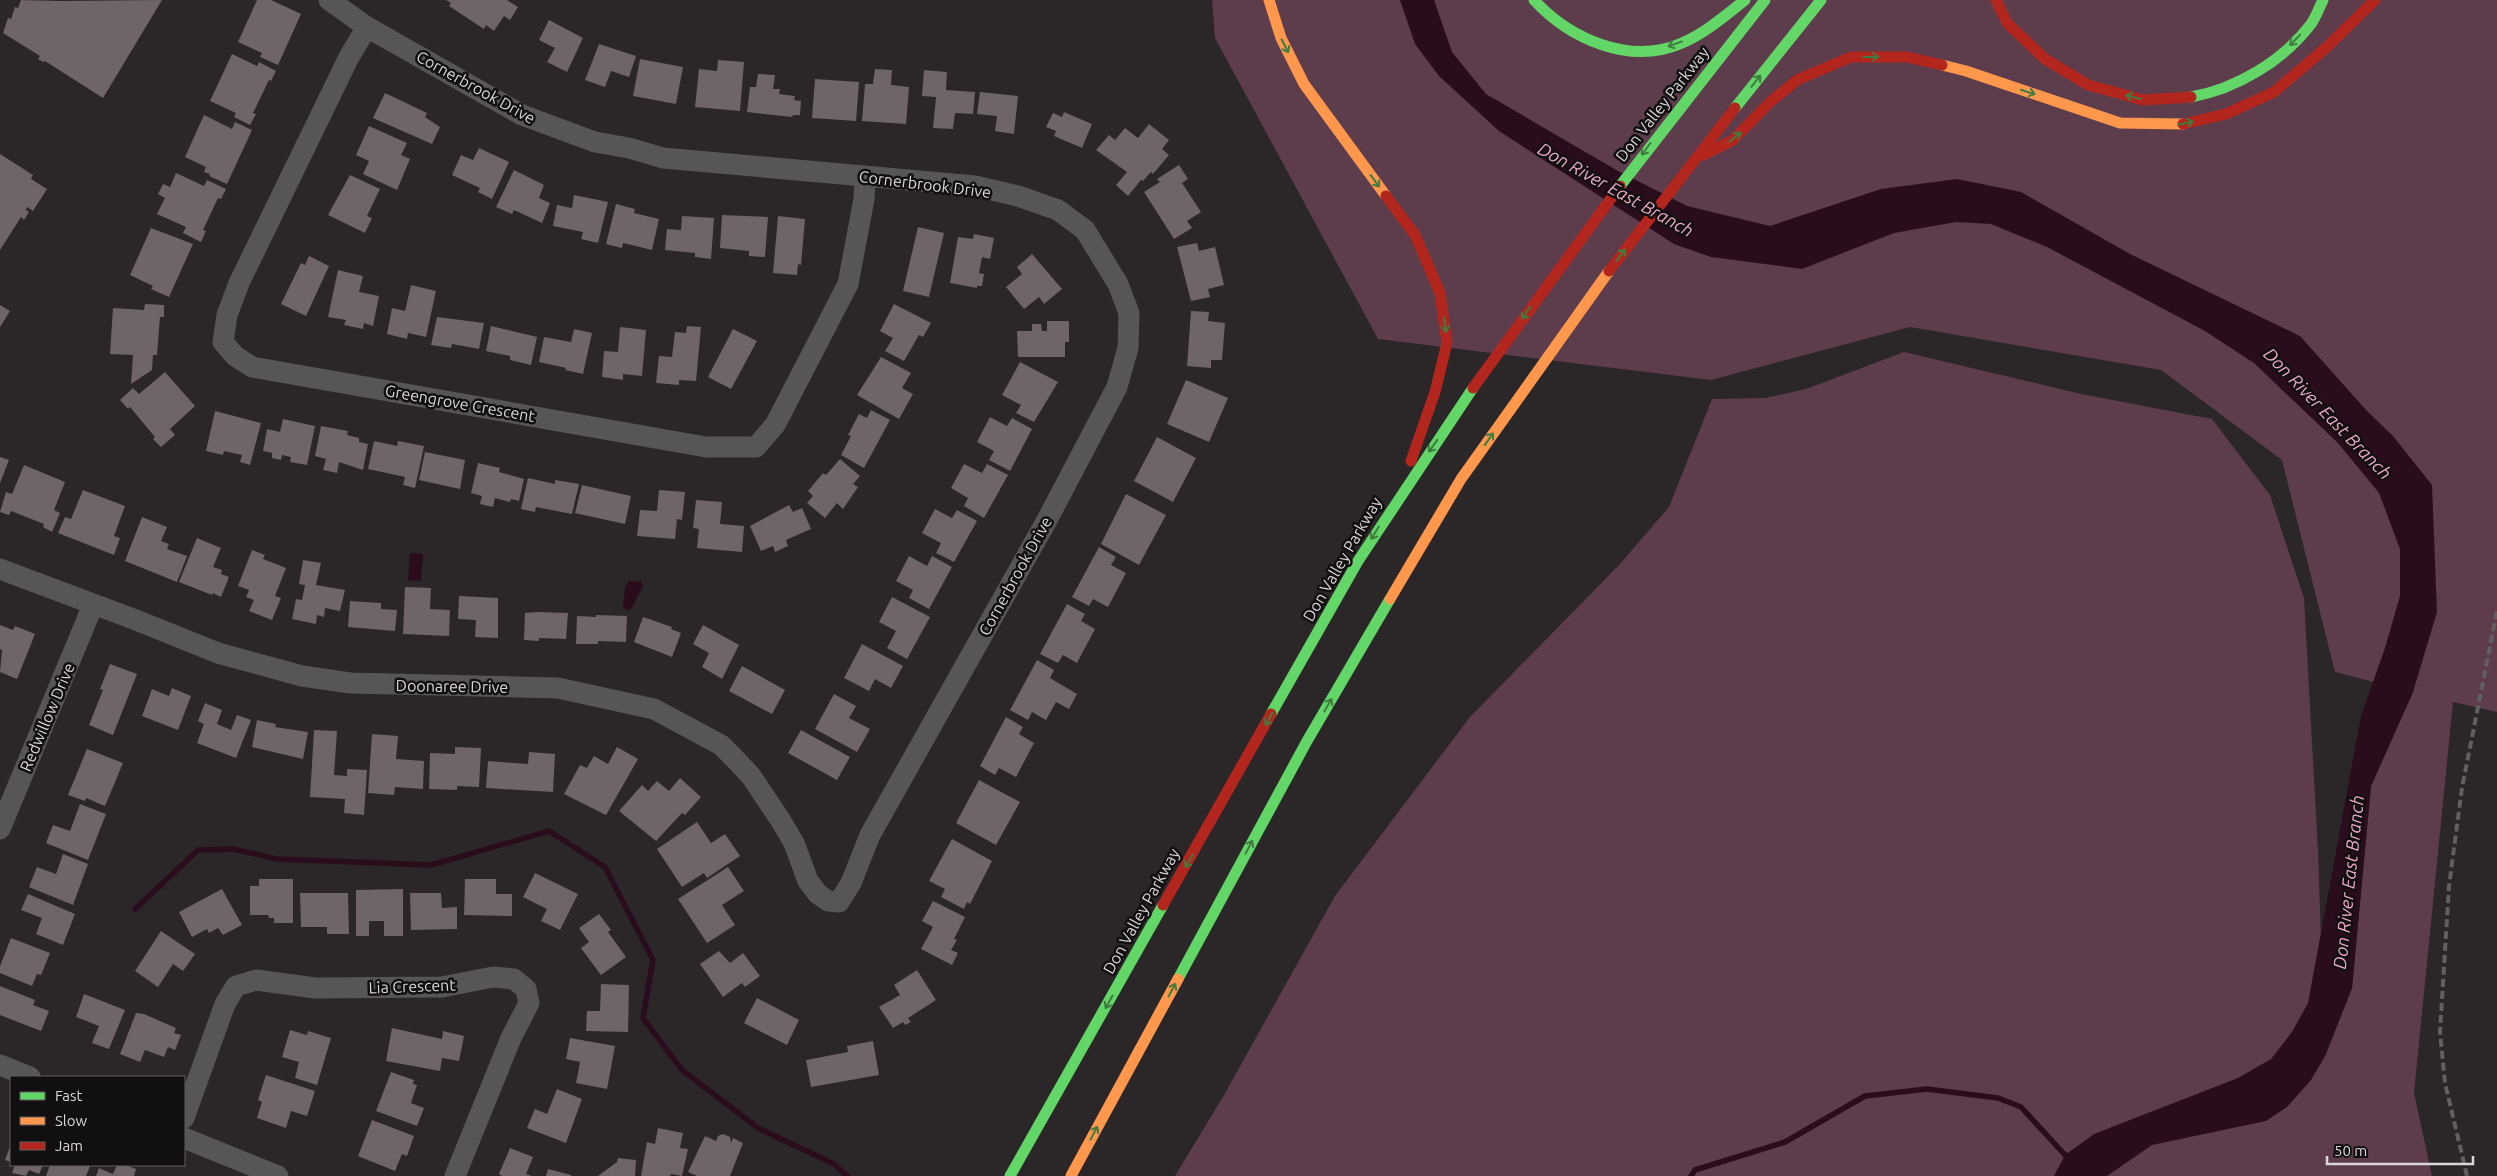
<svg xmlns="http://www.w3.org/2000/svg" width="2497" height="1176" viewBox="0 0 2497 1176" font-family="Ubuntu,sans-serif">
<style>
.green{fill:#5d3c4c}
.water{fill:#2a0d1c}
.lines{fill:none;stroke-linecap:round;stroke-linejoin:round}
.stream{stroke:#2a0d1c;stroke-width:5.5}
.building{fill:#6f6469}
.street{stroke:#575556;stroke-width:21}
.fast{stroke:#63d668;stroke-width:11}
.slow{stroke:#ff974d;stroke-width:11}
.jam{stroke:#b3261e;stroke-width:11}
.rail{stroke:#625f60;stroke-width:4;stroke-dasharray:8 4;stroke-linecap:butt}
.oneway{stroke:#3f7c40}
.labels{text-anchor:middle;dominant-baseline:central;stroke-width:5;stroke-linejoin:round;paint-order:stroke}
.street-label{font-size:16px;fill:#dbd7d9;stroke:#120f10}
.water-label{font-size:18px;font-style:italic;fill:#eba8c7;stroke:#120f10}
</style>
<rect width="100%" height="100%" fill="#2b2628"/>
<path class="green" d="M1212,0h1285v712l-44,-10 -39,391 18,83h-1257l49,-81 111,-199 135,-179 149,-152 50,-58 43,-108 53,-1 41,-9 98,-37 177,42 131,25 58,76 34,103 14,253 7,206 27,-69 19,-202 42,-94 -78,-20 -53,-212 -121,-90 -251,-43 -199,53 -333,-41 -163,-301z"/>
<path class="water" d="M1400,0h34l18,52 34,42 132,77 69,35 83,20 111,-37 76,-10 64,13 109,62 170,82 67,75 26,25 39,49 5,127 -24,80 -42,94 -19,202 -28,70 -13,22 -24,27 -21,14 -114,24 -45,31h-53l11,-21 29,-21 144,-56 33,-19 21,-27 16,-29 53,-287 24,-68 15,-52v-47l-21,-56 -41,-50 -84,-80 -49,-32 -158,-84 -56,-23 -35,-2 -62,11 -92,36 -91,-12 -37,-13 -175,-113 -60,-55 -24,-32z
M410,553l13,1 -2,27 -13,-1z
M629,581l12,1 2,4 -11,22 -4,2 -5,-2 2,-21z"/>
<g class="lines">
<path class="stream" d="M135,909l63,-59 35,-1 44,10 154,6 118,-34 56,36 48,93 -10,58 39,52 76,58 76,36 13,12
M1691,1176l4,-6 90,-28 80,-46 62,-7 71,9 23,9 44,48 7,4"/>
</g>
<path class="building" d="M21,0l39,1 102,-1 -59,98 -58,-37 -2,1 -5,-3 2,-3 -37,-23 5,-15 3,1 4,-12 3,1z
M257,0h14l30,14 -23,51 -18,-8 2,-4 -24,-11z
M446,0h61l11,7 -8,13 -6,-4 -10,15 -8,-6 -2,4 -35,-23 2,-3z
M549,20l34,18 -16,34 -20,-10 8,-14 -16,-8z
M599,44l37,12 -7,21 -18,-6 -6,16 -20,-7z
M232,54l25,12 2,-4 17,9 -5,10 -2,-1 -16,33 3,1 -6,11 -16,-8 2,-4 -26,-12z
M640,59l43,8 -7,37 -43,-8z
M718,60l26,2 -4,49 -45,-4 4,-38 18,2z
M875,69l17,1 -1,15 18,2 -3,37 -44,-3 3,-37h8z
M924,70l23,2 -1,18 29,2 -2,22 -18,-1 -2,16 -20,-1 3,-31 -14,-1z
M758,74l17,1 -2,14h7l-1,5 16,2 -1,4 7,1 -1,14h-7l-1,2 -45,-5 3,-25h6z
M815,79l44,3 -3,39 -44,-3z
M980,92l38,4 -4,38 -19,-3 2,-15 -20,-2z
M385,93l42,20 -2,4 15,10 -8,17 -59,-26z
M1064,112l28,12 -10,24 -28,-12 2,-5 -10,-4 7,-14 9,4z
M204,115l28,14 3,-7 17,8 -25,54 -18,-8 1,-2 -6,-2 2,-5 -21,-10z
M1149,124l20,16 -7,9 7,6 -16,19 -2,-2 -8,9 -2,-1 -13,16 -12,-11 11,-13 -31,-22 13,-15 6,5 10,-12 13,10z
M369,126l38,17 -6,12 9,4 -13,31 -34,-16 6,-13 -13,-6z
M479,148l30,14 -17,37 -14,-7 2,-4 -28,-13 9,-20 12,5z
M0,154l33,21 -2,4 16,10 -14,22 -6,-4 -1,3 3,2 -5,8 -3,-3 -21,33z
M1179,165l9,14 -6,4 19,29 -14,9 5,7 -18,11 -30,-47 16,-10 -3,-3z
M514,170l30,15 -5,13 11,5 -8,20 -28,-13 -2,4 -16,-7z
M176,173l28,13 3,-6 19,9 -5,10 -3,-1 -15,32 3,1 -5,11 -18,-9 3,-6 -29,-13 8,-16 -7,-4 5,-10 7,3z
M350,175l30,14 -13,27 5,2 -7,15 -37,-18z
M574,195l34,7 -10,41 -17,-4 2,-7 -30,-6 4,-21 15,3z
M616,204l19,5 -1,4 25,6 -7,31 -29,-7 -1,5 -16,-4z
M722,215l46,2 -3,40 -16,-1v-5l-29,-3z
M682,216l32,2 -3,41 -16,-2v-4l-30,-3 2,-21 14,1z
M778,216l27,3 -4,46 -3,-1 -1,11 -24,-2z
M918,227l26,6 -15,64 -26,-6z
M151,228l42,16 -24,53 -18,-8 2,-3 -23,-11z
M974,234l20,4 -4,21 -8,-2 -3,16 5,1 -2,12h-5v2l-27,-5 8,-46 15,2z
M1197,243l2,8 16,-4 9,38 -16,4 2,8 -19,4 -14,-54z
M1032,254l30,35 -18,15 -5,-7 -15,12 -18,-22 16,-13 -5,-7z
M309,256l20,10 -23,50 -25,-12 20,-41 4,2z
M338,270l25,6 -4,16 20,4 -6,30 -9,-3 -1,6 -19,-4 2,-5 -18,-3z
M411,285l25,6 -10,46 -18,-4 -1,6 -20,-5 5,-26 13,3z
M145,304l19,1v12h-4l-3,38h-4l-1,15 -21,14 2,-29 -23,-1 3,-46 31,2z
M894,304l37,19 -8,14 -4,-2 -15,26 -19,-10 8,-13 -13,-7z
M0,305l10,6 -10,16z
M1191,311l18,1 -1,9 17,2 -3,37h-11v8l-24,-2z
M437,317l47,6 -5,26 -27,-5 -1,4 -20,-3z
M1047,321h22v21h-4v15h-47l-1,-26h15v-7h9l1,7h5z
M491,326l46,11 -6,28 -21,-5v-4l-24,-5z
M687,326l14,1 -5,54 -17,-1v5l-23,-2 3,-27 13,1 3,-25 11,1z
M620,327l26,3 -4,46 -19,-2v6l-21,-3 2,-26 14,1z
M574,329l18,4 -9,41 -18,-4 1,-2 -27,-6 5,-25 27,5z
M733,329l24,12 -26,48 -23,-12z
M881,357l30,16 -9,15 11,6 -14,25 -42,-24z
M1020,362l38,20 -24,40 -18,-9 5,-8 -19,-10z
M165,372l30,34 -25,23 5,6 -14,12 -8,-8 2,-2 -25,-30 -2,2 -8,-9 13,-12 6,6z
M1186,380l42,18 -19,44 -42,-18z
M871,410l19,10 -26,48 -23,-13 10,-19 -3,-1 11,-21 8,4z
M215,411l46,12 -11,42 -10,-3 2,-7 -18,-4 -1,4 -17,-4z
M990,417l17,9 5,-8 20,11 -22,42 -21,-11 5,-9 -17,-9z
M283,419l32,7 -8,39 -17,-3 1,-5 -9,-2 -1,5 -9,-2v-5l-9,-2 4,-22 13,3z
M321,426l27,5 -1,4 12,3v4l9,2 -5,26 -24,-8 -2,11 -14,-3 3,-11 -11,-3z
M1157,437l39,21 -23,44 -39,-21z
M374,441l23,5 1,-5 26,5 -9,42 -12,-3 2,-8 -37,-8z
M425,452l40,8 -5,29 -41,-9z
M0,457l9,3 -9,23z
M840,459l20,17 -7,8 5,3 -15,22 -6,-6 -12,15 -18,-15 6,-7 -5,-5 15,-18 3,2z
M478,463l22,5 -1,4 25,7 -5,22 -8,-2 -1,3 -15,-4 -2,9 -13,-3 2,-8 -11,-3z
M964,464l18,9 5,-9 21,11 -24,43 -20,-12 4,-8 -17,-10z
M24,465l41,17 -11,28 6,3 -8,19 -9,-5 1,-3 -33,-13 -2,4 -9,-3 6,-20 6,2z
M528,478l27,6v-4l24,4 -7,30 -36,-7 -1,5 -14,-3z
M582,485l49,11 -6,28 -50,-11z
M83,490l42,16 -11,30 6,2 -6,17 -56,-22 7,-16 6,2z
M659,490l26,2 -3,28 -5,-1 -2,20 -38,-3 3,-26 17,1z
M1126,494l40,21 -27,50 -38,-21z
M696,500l26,2 -2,22 24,2 -2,26 -45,-4 2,-19 -6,-1z
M789,505l4,7 9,-4 9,21 -25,11 2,6 -13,6 -2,-6 -12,5 -11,-25z
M935,509l17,9 5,-8 20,11 -23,41 -18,-9 5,-10 -19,-10z
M142,517l25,10 -6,14 8,3 -2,5 20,7 -10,26 -52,-21z
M197,538l24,10 -8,19 9,3 -1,4 8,3 -8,20 -8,-4 -1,2 -33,-13z
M1099,547l17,10 -5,8 15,8 -18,34 -15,-8 -4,7 -17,-9z
M252,550l13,5 -2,4 23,9 -11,28 6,2 -9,22 -23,-9 5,-11 -8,-3 3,-7 -11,-4z
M909,556l18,10 5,-10 20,11 -23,42 -20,-11 4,-8 -17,-9z
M303,560l18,3 -5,22 29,5 -5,21 -15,-3 -1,9 -7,-2 -1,9 -24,-5 4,-20 6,1 3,-15 -6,-1z
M405,587l26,1 -1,21 20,1 -1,26 -46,-2z
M459,596l39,2v40l-23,-1 1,-17 -18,-1z
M892,597l38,20 -23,42 -20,-11 9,-17 -17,-9z
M350,601l31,2v6l16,1 -2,21 -47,-4z
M1067,604l18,10 -4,7 14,8 -18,34 -14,-8 -5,8 -18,-9z
M537,612l31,1 -2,26 -27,-1v3l-15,-1 1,-27z
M596,615l31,1 -1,26 -28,-1v3h-22l1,-28 19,1z
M643,617l29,10 -1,2 10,4 -9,24 -38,-15z
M0,625l13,5 2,-4 20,8 -18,45 -17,-7 2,-22 -2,-1z
M703,625l36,20 -17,34 -20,-12 7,-14 -16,-9z
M862,644l41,22 -12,22 -16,-9 -6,12 -25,-13z
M1037,660l17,10 -4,8 27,16 -8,15 -13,-7 -10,18 -14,-8 -4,8 -18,-10z
M110,664l27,10 -24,61 -24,-10 14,-35 -3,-1z
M742,666l43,24 -13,24 -43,-23z
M172,688l19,8 -13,34 -36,-14 10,-27 17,7z
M834,694l22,12 -7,12 21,11 -13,23 -42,-23z
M205,703l17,7 -5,14 14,6 6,-15 14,5 -15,38 -39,-15 7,-19 -6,-3z
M1006,717l17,10 -4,7 15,9 -18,34 -17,-9 -4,7 -15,-9z
M257,720l19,4 -1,3 33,5 -5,27 -51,-12z
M314,730l23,1 -3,44 13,1v-7l20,1 -3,45 -20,-2 1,-14 -35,-2z
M801,730l49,27 -13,23 -49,-27z
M372,734l26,2 -2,23 28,2 -1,28 -28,-2 -1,8 -26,-2z
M455,747l26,1 -2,39 -22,-1v4l-28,-1 1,-36 25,1z
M617,747l21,12 -32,56 -42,-21 16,-29 7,3 7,-12 14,8z
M87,749l36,14 -18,43 -19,-8 -1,3 -17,-6z
M529,752l26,2 -2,38 -67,-4 2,-27 40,3z
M680,778l21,19 -16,18 -3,-2 -26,28 -37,-30 23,-26 6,6 9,-10 12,10z
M979,780l41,22 -24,43 -40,-22z
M80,804l26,10 -18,46 -42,-17 7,-18 17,6z
M697,822l14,21 14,-9 15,22 -33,22 -3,-5 -22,14 -25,-38z
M952,839l40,22 -22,43 -3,-2 -3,7 -23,-12 4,-8 -16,-8z
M63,854l25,10 -15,41 -44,-18 8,-20 19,7z
M728,867l16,24 -22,14 13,20 -28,18 -29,-44z
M535,873l43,21 -18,36 -19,-9 6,-12 -24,-12z
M259,879h34v44h-19v-5h-5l-1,-3h-18v-29h9z
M465,879h31v15h16v22l-48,-1z
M222,889l20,36 -19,10 -5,-7 -9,5 -2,-4 -15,8 -13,-25z
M403,889v47h-19v-15h-15v15h-13v-46z
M300,893h48l1,41h-22v-7h-26z
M410,893h31l1,15 15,-1v22l-46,1z
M28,894l47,20 -12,31 -27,-11 6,-16 -21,-8z
M933,901l32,16 -11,22 3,1 -6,10 7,3 -6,12 -31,-16 12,-22 -11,-6z
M599,914l12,16 -3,2 18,25 -25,18 -20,-27 8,-6 -10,-14z
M161,931l34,23 -12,17 -10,-7 -15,23 -23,-16z
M11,938l39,15 -9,22 -4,-1 -5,12 -32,-13v-7z
M719,951l11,12 13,-10 17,23 -15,11 -3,-4 -19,14 -23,-33z
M917,970l19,30 -28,18 3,4 -6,3 -2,-3 -10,6 -14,-21 21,-12 -6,-10z
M601,984l28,1 -1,47 -42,-1 1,-20h13z
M0,986l35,14 -2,5 16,6 -8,20 -41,-16z
M84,994l41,16 -16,39 -17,-6 7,-17 -23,-9z
M757,998l42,22 -12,25 -43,-22z
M136,1013l8,1 32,14 -2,5 7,2 -6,15 -7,-3 -4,10 -19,-7 -5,12 -20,-8z
M392,1028l50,11 1,-8 21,5 -5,25 -17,-3 -2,13 -54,-10z
M290,1030l17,5 1,-4 23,7 -14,47 -22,-7 4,-16 -17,-5z
M570,1038l45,8 -8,43 -31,-6 4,-21 -14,-3z
M873,1041l6,34 -68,12 -5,-27 42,-8 -1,-6z
M391,1072l23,8 -1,4 4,1 -6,18 13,5 -7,18 -41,-15z
M266,1075l49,16 -8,25 -16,-5 -5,17 -29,-10 5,-16 -4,-2z
M557,1089l25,10 -16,44 -39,-15 8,-19 12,5z
M372,1120l42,16 -7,20 -5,-2 -7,17 -37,-15z
M658,1128l25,5 -3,15 8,1 -6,27 -11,-2 -1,2h-29l6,-34 8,2z
M723,1134l7,3 1,6 2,-5 10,5 -13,33h-33l-9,-4 17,-36 11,5 2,-5z
M11,1144v18l-6,-2z
M510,1148l23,9 -7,17 6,2h-30l-3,-2z
M618,1158l18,2 -1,16h-37l19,-14z
M15,1165h28l-4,9 -10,-4 -3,6 -14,-3z
M50,1165h37l3,1 -4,10h-40z
M117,1165h8l11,4 -2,7h-38l3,-8 14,6z
M548,1169l23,6v1h-25z"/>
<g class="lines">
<path class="street" d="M367,27l-18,30 -110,226 -12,32 -4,27 12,14 17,11 454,80h50l19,-22 73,-141 16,-85 1,-23
M0,569l136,51 82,33 84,23 48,7 208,5 96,21 67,36 14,14 16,17 30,45 13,22 14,38 10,13 10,7 11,1 12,-19 19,-48 177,-315 70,-133 11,-39 1,-35 -11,-29 -33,-54 -27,-20 -40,-14 -43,-10 -312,-28 -34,-10 -34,-6 -73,-27 -155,-88 -38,-27
M0,829l93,-224
M0,1065l30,12
M184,1118l41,-114 11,-18 20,-6 59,8 127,-1 51,-10 21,2 12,10 3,14 -18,35 -56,138
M184,1138l94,38"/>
<path class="fast" d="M1534,0c36,39 96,66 148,43 23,-10 43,-27 63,-43
M2191,97c45,-8 92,-36 120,-73 5,-7 8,-16 12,-24
M1735,108l86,-108
M1620,186l145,-186
M1271,714l87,-153 115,-173
M1178,979l129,-238 83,-142
M1010,1176l153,-271"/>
<path class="slow" d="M1269,0l12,38 23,46 82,112
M1942,65l24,6 154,52 63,1
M1390,599l71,-120 148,-208
M1071,1176l107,-197"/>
<path class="jam" d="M1996,0l11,23 38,36 43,26 55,15 48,-3
M2183,124l43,-10 48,-22 54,-46 47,-46
M1703,155l30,-15 36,-37 28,-23 54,-23h56l35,8
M1386,196l29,39 25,58 7,50 -12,49 -24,69
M1609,271l126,-163
M1473,388l147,-202
M1163,905l108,-191"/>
<path class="rail" d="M2467,1176l-22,-93 -5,-51 9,-146 13,-98 35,-177"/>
</g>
<defs><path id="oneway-shaft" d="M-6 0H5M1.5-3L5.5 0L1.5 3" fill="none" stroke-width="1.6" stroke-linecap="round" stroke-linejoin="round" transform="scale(1.25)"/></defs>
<g class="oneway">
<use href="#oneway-shaft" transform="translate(2295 40) rotate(134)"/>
<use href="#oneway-shaft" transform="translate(1675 44) rotate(160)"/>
<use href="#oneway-shaft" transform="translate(1285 46) rotate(63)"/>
<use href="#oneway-shaft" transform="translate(1871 57)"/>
<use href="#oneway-shaft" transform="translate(1756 81) rotate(-51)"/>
<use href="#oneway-shaft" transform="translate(2028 92) rotate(18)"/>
<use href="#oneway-shaft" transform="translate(2133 97) rotate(-165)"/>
<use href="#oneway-shaft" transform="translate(2186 123) rotate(-12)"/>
<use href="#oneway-shaft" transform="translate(1735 137) rotate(-41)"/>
<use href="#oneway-shaft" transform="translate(1646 149) rotate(127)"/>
<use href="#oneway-shaft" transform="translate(1375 181) rotate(54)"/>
<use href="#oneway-shaft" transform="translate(1621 255) rotate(-53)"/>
<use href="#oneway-shaft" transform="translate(1526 313) rotate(125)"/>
<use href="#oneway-shaft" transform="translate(1445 325) rotate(82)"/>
<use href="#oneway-shaft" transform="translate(1489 439) rotate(-55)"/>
<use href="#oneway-shaft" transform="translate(1433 446) rotate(125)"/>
<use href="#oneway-shaft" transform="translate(1375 533) rotate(121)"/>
<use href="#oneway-shaft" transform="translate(1328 705) rotate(-60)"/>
<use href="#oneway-shaft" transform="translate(1269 719) rotate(119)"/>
<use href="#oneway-shaft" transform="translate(1249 847) rotate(-62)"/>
<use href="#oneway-shaft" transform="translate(1189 861) rotate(119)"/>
<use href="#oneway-shaft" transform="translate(1172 990) rotate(-62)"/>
<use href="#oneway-shaft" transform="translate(1109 1002) rotate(119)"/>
<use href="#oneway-shaft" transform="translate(1094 1133) rotate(-62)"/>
</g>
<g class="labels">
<g class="street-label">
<text transform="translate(476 87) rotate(29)">Cornerbrook Drive</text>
<text transform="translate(1662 104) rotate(-52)">Don Valley Parkway</text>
<text transform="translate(925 184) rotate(7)">Cornerbrook Drive</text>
<text transform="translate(460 403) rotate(10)">Greengrove Crescent</text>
<text transform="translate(1342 559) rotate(-60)">Don Valley Parkway</text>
<text transform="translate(1015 576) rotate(-61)">Cornerbrook Drive</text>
<text transform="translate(452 686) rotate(1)">Doonaree Drive</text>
<text transform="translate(47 717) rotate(-67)">Redwillow Drive</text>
<text transform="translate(1141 911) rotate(-61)">Don Valley Parkway</text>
<text transform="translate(412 986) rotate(-2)">Lia Crescent</text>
</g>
<g class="water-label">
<text transform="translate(1616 189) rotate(29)">Don River East Branch</text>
<text transform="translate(2328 413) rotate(46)">Don River East Branch</text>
<text transform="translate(2348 882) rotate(-84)">Don River East Branch</text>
</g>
</g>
<rect x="10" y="1076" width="175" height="90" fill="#120f10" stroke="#625f60"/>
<rect x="20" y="1092" width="25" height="8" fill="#63d668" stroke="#625f60"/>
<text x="55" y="1101" font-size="15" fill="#dbd7d9">Fast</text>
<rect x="20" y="1117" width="25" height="8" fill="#ff974d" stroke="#625f60"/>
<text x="55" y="1126" font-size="15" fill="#dbd7d9">Slow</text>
<rect x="20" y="1142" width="25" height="8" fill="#b3261e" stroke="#625f60"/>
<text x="55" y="1151" font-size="15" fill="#dbd7d9">Jam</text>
<path d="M2327 1156v8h146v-8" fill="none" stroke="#dbd7d9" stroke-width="2.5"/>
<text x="2334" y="1156" font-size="15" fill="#dbd7d9" stroke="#120f10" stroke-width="4" paint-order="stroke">50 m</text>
</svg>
